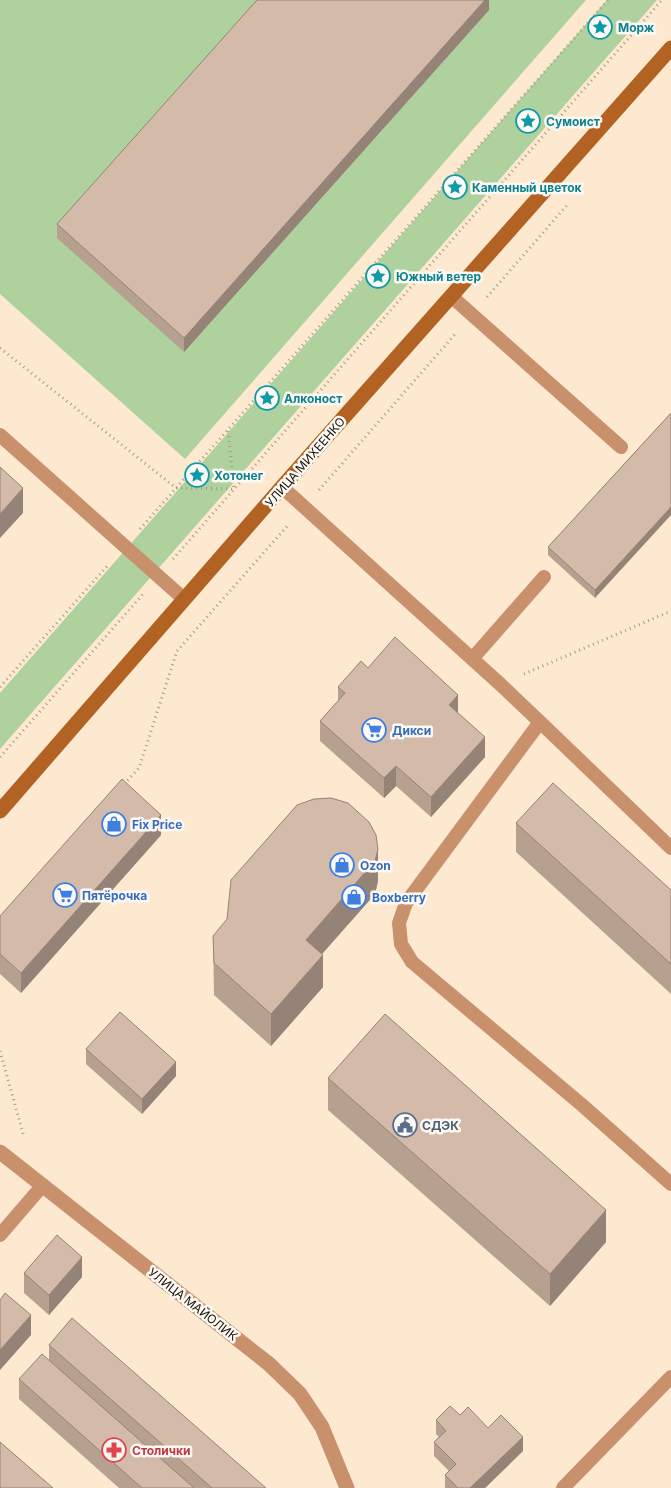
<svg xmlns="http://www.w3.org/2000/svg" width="671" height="1488" viewBox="0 0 671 1488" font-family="Inter,sans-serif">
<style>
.green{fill:#afd19d}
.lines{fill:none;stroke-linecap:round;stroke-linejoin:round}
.path{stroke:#a89a87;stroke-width:3;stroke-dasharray:1 4;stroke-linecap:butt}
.lane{stroke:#c8916c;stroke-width:14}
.street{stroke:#c8916c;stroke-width:15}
.secondary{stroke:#b26223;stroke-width:15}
.wall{fill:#b6a191}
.shaded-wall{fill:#948376}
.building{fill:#d4bba9;stroke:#948376}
.labels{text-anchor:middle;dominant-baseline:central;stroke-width:5;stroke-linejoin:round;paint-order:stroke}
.culture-label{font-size:12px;font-weight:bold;fill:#0d838f;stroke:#fcf9f4;text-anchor:start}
.street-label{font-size:12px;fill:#161008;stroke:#fcf9f4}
.shop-label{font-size:12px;font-weight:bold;fill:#366cbe;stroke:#fcf9f4;text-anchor:start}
.service-label{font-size:12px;font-weight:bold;fill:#4e5e75;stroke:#fcf9f4;text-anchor:start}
.health-label{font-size:12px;font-weight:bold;fill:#be3a42;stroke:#fcf9f4;text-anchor:start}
</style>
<rect width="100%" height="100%" fill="#fce9d0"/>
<path class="green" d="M0,0h586l-401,459 -185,-165z
M607,0h50l-657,749v-56z"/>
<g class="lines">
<path class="path" d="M487,297l81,-93
M0,348l176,140 58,1 -6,-59
M319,490l138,-158
M140,529l468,-529
M173,559l489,-559
M524,674l147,-63
M0,687l109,-123
M0,757l143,-163
M124,784l15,-16 38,-117 112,-127
M0,1051l24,86"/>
<path class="lane" d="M451,296l170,151
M0,435l184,164
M282,487l218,197 40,38 -134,181 -7,20 2,21 11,18 170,143 89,79
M472,659l72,-82
M540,722l131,126
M0,1235l43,-50
M563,1488l108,-111"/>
<path class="street" d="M0,1152l269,212 31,30 22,33 25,61"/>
<path class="secondary" d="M0,811l282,-324 389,-439"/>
</g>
<path class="wall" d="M489,0v10l-305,342 -127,-114v-14z
M671,413l-76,185 -47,-43v-8z
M368,668l90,46 27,43 -54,60 -35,-31 -12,12 -64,-57v-20l18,-20v-14z
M516,823l155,67v104l-155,-142z
M161,835l-140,158 -21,-19v-58z
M378,881l-3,13 -53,60 1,33 -52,59 -57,-51 -1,-59z
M86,1049l90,27 -34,38 -56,-50z
M328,1078l278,164 -56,64 -222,-196z
M24,1273l58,4 -33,38 -25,-22z
M49,1345l217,143h-147l-100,-89v-20l30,-19z
M460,1415l28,13 35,23 -38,37h-40v-13l4,-4 -15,-15v-14l5,-5 -3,-3v-14z"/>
<path class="shaded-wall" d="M485,0h4v10l-305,342v-14z
M23,488v25l-23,25v-24z
M671,507v8l-76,83v-8z
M458,695v20l-9,-10z
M485,737v20l-54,60v-20z
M396,766v20l-12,12v-20z
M161,815v20l-140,158v-20z
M378,849v32l-3,13 -69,78v-32z
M323,955v32l-52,59v-32z
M176,1062v14l-34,38v-15z
M606,1210v32l-56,64v-32z
M82,1257v20l-33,38v-20z
M31,1315v20l-31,35v-20z
M523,1437v14l-38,37h-15z"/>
<path class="building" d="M257,0h228l-301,338 -127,-114z
M671,413v94l-76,83 -47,-43z
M0,467l23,21 -23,26z
M395,637l63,58 -9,10 36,32 -54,60 -35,-31 -12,12 -64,-57 25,-28 -7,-6 23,-26 7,7z
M122,779l39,36 -140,158 -21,-19v-38z
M553,783l118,107v74l-155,-141z
M331,798l17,5 21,19 7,13 2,14 -3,12 -69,79 17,15 -52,59 -57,-51 -1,-27 14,-17 4,-39 66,-75 17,-6z
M120,1012l56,50 -34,37 -56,-50z
M385,1014l221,196 -56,64 -222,-196z
M57,1235l25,22 -33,38 -25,-22z
M5,1293l26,22 -31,35v-50z
M72,1318l194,170h-54l-163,-143z
M42,1354l152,134h-52l-123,-109z
M450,1406l10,9 8,-8 20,21 13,-13 22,22 -53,51h-12l-13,-13 11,-11 -22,-22 12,-11 -10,-11z
M0,1442l53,46h-53z"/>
<defs>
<g id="sight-ring" transform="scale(1.25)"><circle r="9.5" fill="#fcf9f4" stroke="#0f9aa8" stroke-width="1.5"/><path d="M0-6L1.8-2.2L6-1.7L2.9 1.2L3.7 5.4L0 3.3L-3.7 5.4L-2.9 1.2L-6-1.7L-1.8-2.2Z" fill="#0f9aa8"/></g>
<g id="supermarket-ring" transform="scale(1.25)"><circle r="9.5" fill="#fcf9f4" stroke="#3f7fe0" stroke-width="1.5"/><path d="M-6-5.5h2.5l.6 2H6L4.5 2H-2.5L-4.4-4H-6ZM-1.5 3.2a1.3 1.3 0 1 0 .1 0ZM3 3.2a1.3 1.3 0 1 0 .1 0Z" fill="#3f7fe0"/></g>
<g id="shop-ring" transform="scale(1.25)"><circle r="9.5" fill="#fcf9f4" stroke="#3f7fe0" stroke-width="1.5"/><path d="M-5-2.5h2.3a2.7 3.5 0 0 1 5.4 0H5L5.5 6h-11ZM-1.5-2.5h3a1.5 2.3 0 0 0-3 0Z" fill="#3f7fe0"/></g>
<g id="civic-ring" transform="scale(1.25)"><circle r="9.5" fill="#fcf9f4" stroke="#5c6f8a" stroke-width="1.5"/><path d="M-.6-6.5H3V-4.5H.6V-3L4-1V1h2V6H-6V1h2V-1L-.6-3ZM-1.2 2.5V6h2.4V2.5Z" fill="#5c6f8a"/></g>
<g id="pharmacy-ring" transform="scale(1.25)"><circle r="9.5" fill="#fcf9f4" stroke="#e0444e" stroke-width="1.5"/><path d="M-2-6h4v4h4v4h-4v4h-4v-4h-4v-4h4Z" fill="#e0444e"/></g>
</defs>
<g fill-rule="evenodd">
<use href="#sight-ring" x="600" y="27"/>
<use href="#sight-ring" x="528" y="121"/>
<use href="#sight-ring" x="455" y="187"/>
<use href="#sight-ring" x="378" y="276"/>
<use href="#sight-ring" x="267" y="398"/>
<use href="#sight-ring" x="197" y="475"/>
<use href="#supermarket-ring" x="374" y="730"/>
<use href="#shop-ring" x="114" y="824"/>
<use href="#shop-ring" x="342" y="865"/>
<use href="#supermarket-ring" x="65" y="895"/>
<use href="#shop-ring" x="354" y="897"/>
<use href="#civic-ring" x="405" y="1125"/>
<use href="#pharmacy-ring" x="114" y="1450"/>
</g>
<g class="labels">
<g class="culture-label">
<text x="618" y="27">Морж</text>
<text x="546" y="121">Сумоист</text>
<text x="472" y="187">Каменный цветок</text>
<text x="396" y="276">Южный ветер</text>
<text x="284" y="398">Алконост</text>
<text x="214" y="475">Хотонег</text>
</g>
<g class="street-label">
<text transform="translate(305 462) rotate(-49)">УЛИЦА МИХЕЕНКО</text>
<text transform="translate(193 1304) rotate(38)">УЛИЦА МАЙОЛИК</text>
</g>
<g class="shop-label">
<text x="392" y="730">Дикси</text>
<text x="132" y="824">Fix Price</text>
<text x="360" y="865">Ozon</text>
<text x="82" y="895">Пятёрочка</text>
<text x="372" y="897">Boxberry</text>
</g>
<g class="service-label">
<text x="422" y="1125">СДЭК</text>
</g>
<g class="health-label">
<text x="132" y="1450">Столички</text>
</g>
</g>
</svg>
